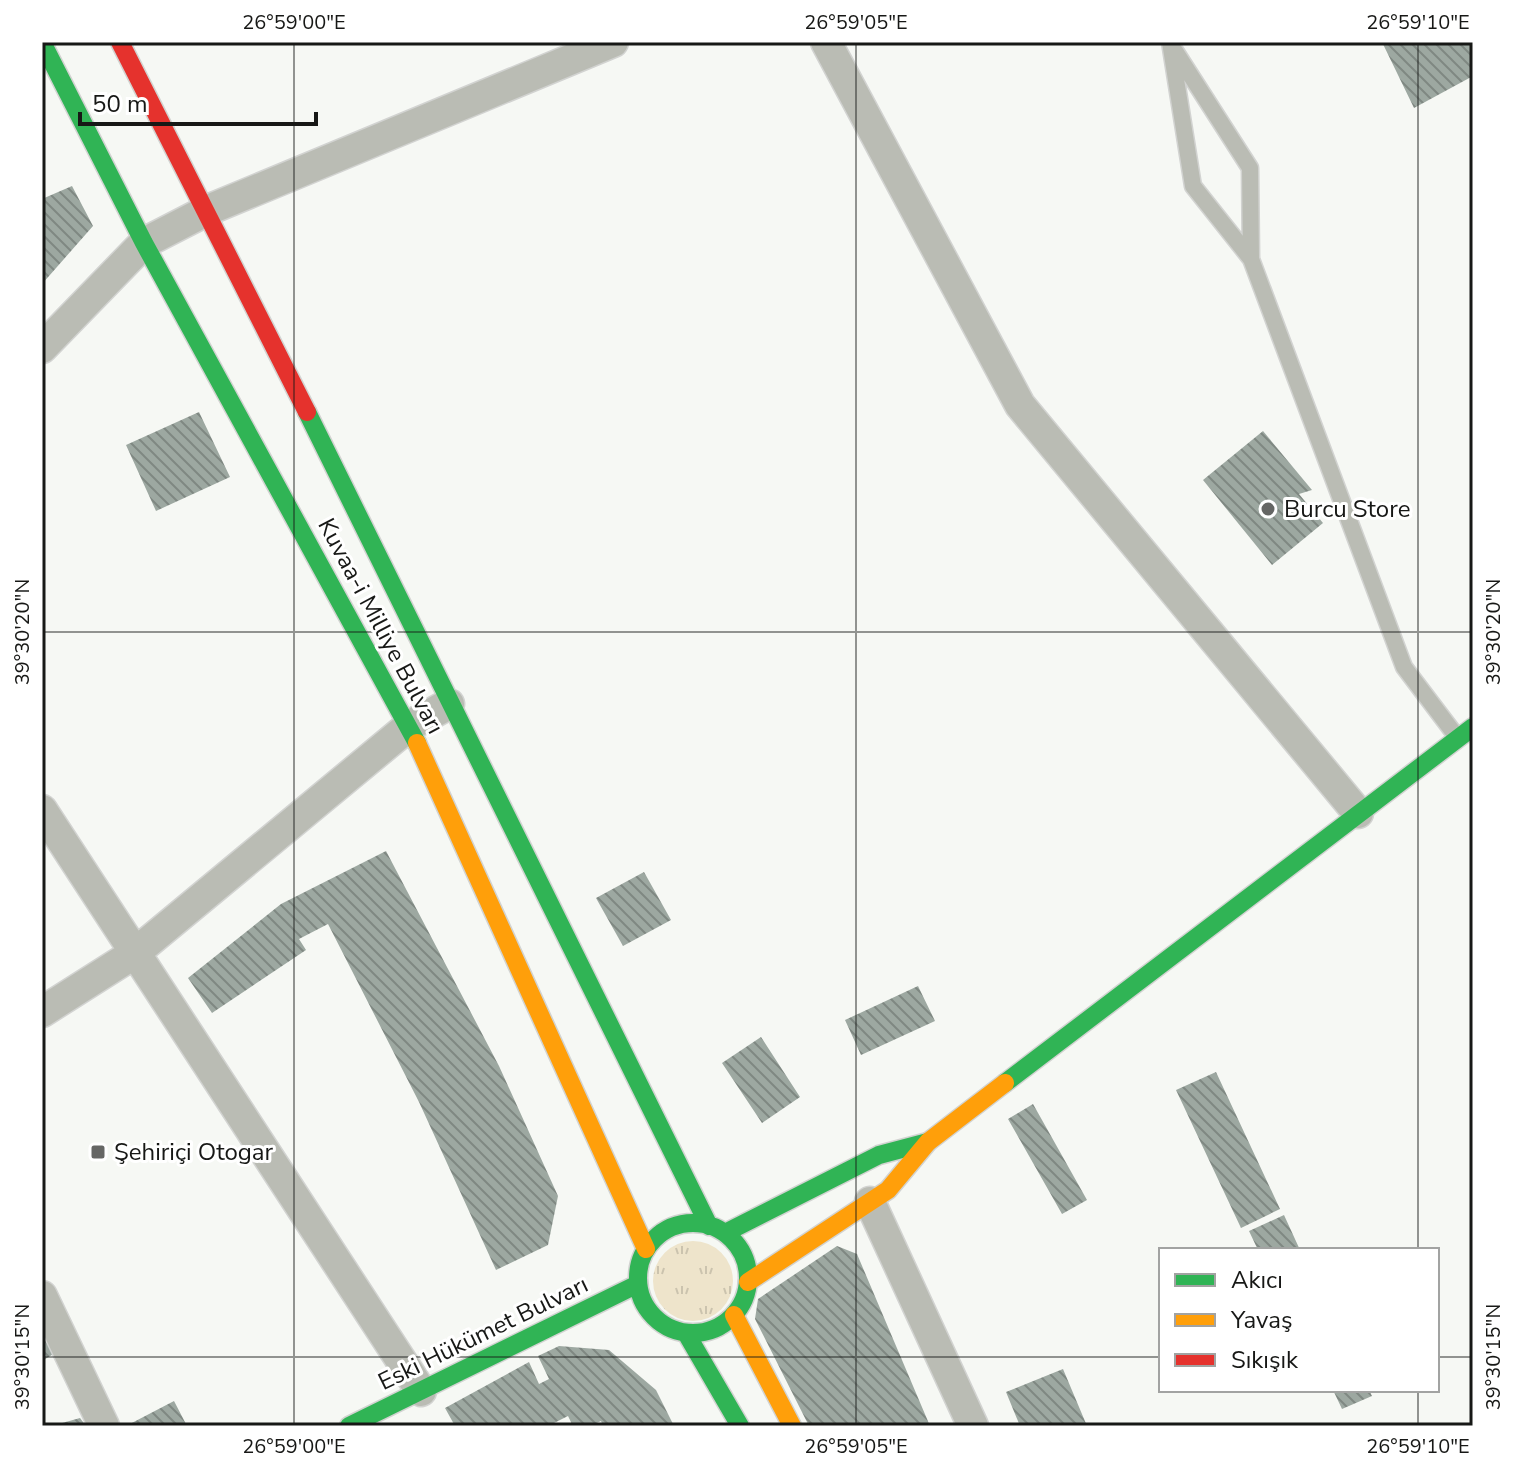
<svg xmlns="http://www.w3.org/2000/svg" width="1515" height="1468" viewBox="0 0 1515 1468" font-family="'Nunito Sans',sans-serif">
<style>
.grass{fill:url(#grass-tufts)}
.building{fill:url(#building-back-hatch)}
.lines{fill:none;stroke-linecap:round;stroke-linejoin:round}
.lane-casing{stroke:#d2d3d1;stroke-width:19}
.street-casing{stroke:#d2d3d1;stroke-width:33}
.fast-casing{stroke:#d2d3d1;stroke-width:21}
.slow-casing{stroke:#d2d3d1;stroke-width:21}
.jam-casing{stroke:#d2d3d1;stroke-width:21}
.lane{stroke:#babcb4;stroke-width:16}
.street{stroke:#babcb4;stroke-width:30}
.fast{stroke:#30b455;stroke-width:18}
.slow{stroke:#ff9f0a;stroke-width:18}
.jam{stroke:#e5322d;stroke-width:18}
.ticks{fill:none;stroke:#171816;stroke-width:2;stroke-opacity:0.45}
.poi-dot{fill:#656664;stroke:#fff;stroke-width:3}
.labels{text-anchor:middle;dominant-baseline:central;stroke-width:6;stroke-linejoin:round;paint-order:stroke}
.poi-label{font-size:24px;fill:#171816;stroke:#fff;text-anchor:start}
.street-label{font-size:24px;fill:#171816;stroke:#fff}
.neatline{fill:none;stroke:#171816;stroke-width:3}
.ticks-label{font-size:20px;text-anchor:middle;fill:#171816}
</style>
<defs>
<pattern id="grass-tufts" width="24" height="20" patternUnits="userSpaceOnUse" patternTransform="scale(2)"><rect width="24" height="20" fill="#eee4cb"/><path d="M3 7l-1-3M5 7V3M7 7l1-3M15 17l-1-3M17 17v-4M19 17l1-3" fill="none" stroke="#cbc3ae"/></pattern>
<pattern id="building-back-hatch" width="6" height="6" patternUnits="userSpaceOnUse" patternTransform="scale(2)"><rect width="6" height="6" fill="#9da8a1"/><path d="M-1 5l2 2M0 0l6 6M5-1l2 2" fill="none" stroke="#7f8882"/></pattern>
</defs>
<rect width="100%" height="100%" fill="#f6f8f4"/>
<path class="grass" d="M653 1281a40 40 0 1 1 80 0a40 40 0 1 1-80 0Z"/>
<path class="building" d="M1382,42h91v34l-59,32z
M72,186l21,40 -51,58v-85z
M199,412l31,65 -74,34 -30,-66z
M1263,431l49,59 -13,4 24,29 -51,42 -69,-85z
M386,851l113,215 59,130 -10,49 -52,25 -77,-168 -91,-178 -29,15 7,11 -94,63 -24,-35 93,-74z
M644,872l27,48 -48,26 -27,-48z
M918,986l17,35 -74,34 -16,-35z
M761,1037l39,60 -38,26 -40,-60z
M1216,1072l64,137 -39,19 -65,-138z
M1033,1104l54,96 -25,14 -54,-95z
M1284,1215l16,35h-42l-9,-19z
M837,1246l20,8 73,172h-121l-54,-107 3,-20z
M42,1331l13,22 -13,8z
M559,1346l50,4 47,40 18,36h-71l-2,-5 -11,5h-17l-5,-10 -20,10h-93l-10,-18 84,-46 10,22 10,-5 -11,-23z
M1063,1369l24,57h-67l-14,-34z
M1333,1390h36l3,6 -30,13z
M174,1401l13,25h-61z
M80,1418l6,8h-31v-1z"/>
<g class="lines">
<g class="lane-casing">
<path id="lane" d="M1170,42l23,144 58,73 153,408 53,70
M1175,51l75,117 1,91"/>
</g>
<g class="street-casing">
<path id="street" d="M826,42l194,363 338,408
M42,348l102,-105 64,-33 405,-168
M42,810l379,581
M42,1012l93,-59 274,-227 40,-22
M870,1202l103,224
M42,1296l62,130"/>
</g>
<g class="fast-casing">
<path id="fast" d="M42,42l102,201 273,500
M307,412l402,814
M1005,1083l468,-356
M638 1278a55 55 0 1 1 110 0a55 55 0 1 1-110 0Z
M725,1233l154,-78 49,-13
M686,1333l54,93
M349,1426l289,-142"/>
</g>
<g class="slow-casing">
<path id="slow" d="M417,743l229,506
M748,1282l140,-92 40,-48 77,-59
M734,1315l58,111"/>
</g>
<g class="jam-casing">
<path id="jam" d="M120,42l187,370"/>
</g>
<use href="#lane" class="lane"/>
<use href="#street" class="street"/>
<use href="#fast" class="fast"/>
<use href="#slow" class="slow"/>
<use href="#jam" class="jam"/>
</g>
<path class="ticks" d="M294,42v1384M856,42v1384M1418,42v1208M42,632h1431M42,1357h1119M1437,1357h36M1418,1390v36"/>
<g class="poi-dot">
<circle cx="1268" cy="509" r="8"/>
<rect x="90" y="1144" width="16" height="16" rx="4"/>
</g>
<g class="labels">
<g class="poi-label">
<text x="1284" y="509">Burcu Store</text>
<text x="114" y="1152">Şehiriçi Otogar</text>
</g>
<g class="street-label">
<text transform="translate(381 626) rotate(62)">Kuvaa-i Milliye Bulvarı</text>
<text transform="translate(483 1333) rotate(-26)">Eski Hükümet Bulvarı</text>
</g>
</g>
<rect width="1515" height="1468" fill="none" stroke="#ffffff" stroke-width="88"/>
<rect x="1159" y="1248" width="280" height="144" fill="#ffffff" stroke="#a2a3a2" stroke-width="2"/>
<rect x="1175" y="1274" width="40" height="12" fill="#30b455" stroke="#a2a3a2" stroke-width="2"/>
<text x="1231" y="1288" font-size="24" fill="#171816">Akıcı</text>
<rect x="1175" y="1314" width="40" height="12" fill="#ff9f0a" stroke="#a2a3a2" stroke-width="2"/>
<text x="1231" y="1328" font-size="24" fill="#171816">Yavaş</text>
<rect x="1175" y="1354" width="40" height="12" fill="#e5322d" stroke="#a2a3a2" stroke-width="2"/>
<text x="1231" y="1368" font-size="24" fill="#171816">Sıkışık</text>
<path d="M80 112v12h236v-12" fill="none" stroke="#171816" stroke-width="4"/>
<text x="92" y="112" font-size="24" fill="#171816" stroke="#ffffff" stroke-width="6" paint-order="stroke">50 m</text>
<rect x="44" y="44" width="1427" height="1380" class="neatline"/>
<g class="ticks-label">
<text x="294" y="29">26°59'00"E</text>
<text x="856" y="29">26°59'05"E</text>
<text x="1418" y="29">26°59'10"E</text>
<text transform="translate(22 632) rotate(-90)" y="7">39°30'20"N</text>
<text transform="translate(1493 632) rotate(-90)" y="7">39°30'20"N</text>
<text transform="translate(22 1357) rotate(-90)" y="7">39°30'15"N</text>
<text transform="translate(1493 1357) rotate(-90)" y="7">39°30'15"N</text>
<text x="294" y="1453">26°59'00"E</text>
<text x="856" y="1453">26°59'05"E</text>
<text x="1418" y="1453">26°59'10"E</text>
</g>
</svg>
